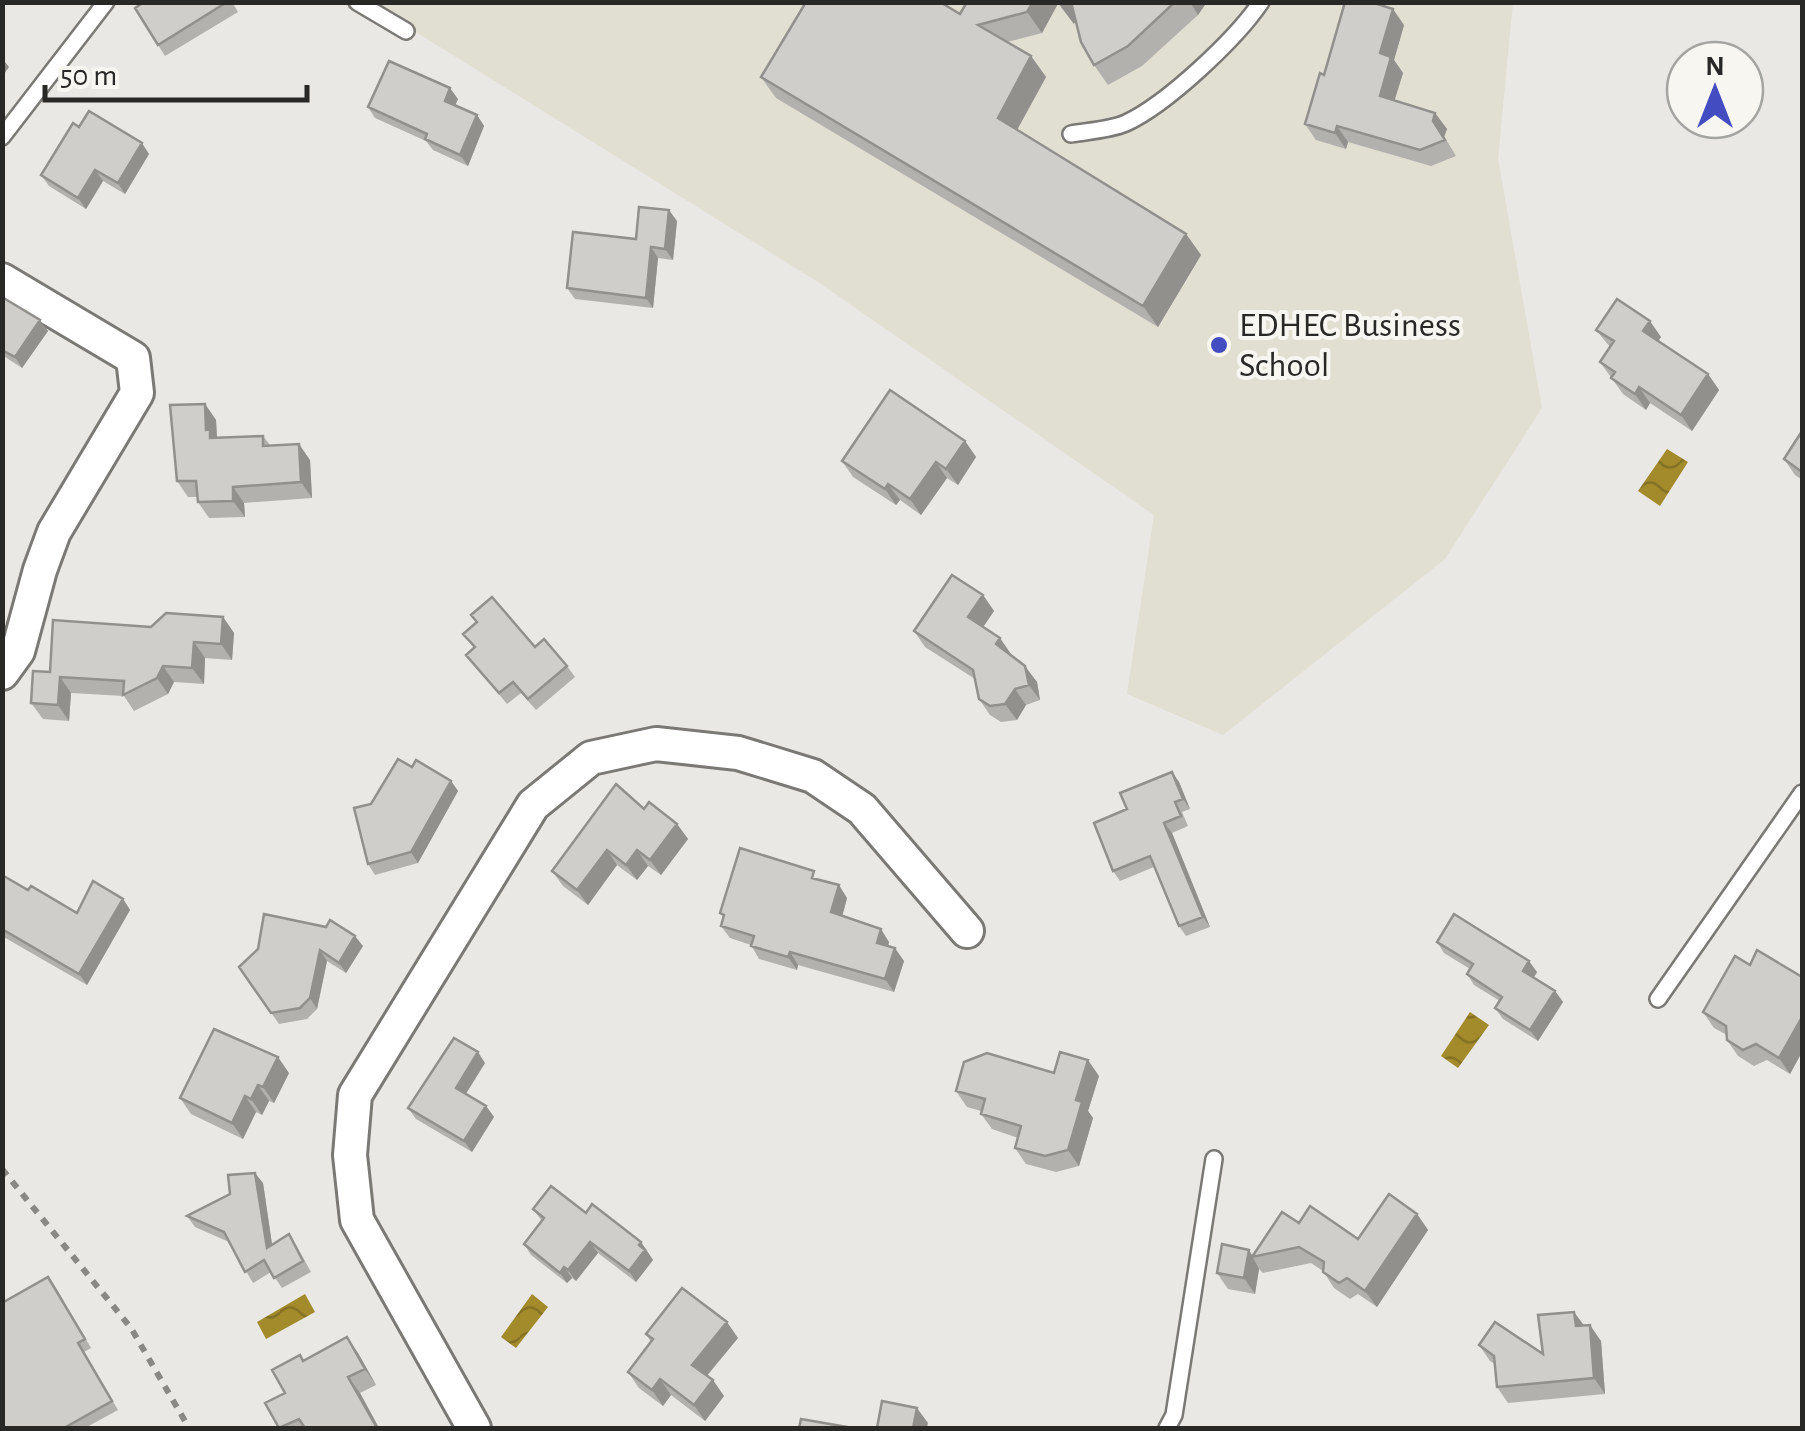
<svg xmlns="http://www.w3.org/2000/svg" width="1805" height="1431" viewBox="0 0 1805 1431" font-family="'Alegreya Sans',sans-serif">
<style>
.built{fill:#e1ded2}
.water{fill:url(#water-waves)}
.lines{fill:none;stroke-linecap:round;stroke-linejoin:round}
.lane-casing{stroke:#7a7975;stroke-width:20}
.street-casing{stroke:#7a7975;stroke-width:38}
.path{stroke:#898885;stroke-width:6;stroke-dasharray:8 8;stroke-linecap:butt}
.lane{stroke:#fff;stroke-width:15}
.street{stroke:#fff;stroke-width:32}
.wall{fill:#b2b1ae}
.shaded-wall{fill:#91908d}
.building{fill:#cfceca;stroke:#91908d;stroke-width:2.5}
.poi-dot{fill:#444cc1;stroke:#f7f6f1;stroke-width:4}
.labels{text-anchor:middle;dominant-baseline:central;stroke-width:8;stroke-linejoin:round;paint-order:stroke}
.poi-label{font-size:35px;fill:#282826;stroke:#f7f6f1;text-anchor:start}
</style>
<defs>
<pattern id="water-waves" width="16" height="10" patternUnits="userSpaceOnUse" patternTransform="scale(2.5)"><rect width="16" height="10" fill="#a38b2b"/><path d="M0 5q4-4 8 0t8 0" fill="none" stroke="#857225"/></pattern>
</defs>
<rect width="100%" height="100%" fill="#eae8e4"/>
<path class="built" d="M369,3h1144l-15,156 44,249 -97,151 -222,176 -96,-41 27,-179 -336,-233z"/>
<path class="water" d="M1667,449l21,13 -28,44 -22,-15z
M1470,1012l19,13 -31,43 -17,-12z
M305,1294l10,18 -49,27 -9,-17z
M532,1294l16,13 -32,41 -15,-11z"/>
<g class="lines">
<g class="lane-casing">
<path id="lane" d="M357,2l49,29
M1071,134c17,-3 39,-4 55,-11 41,-19 110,-84 135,-121
M2,137l104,-135
M1658,999l144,-206
M1167,1428l7,-13 40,-256"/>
</g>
<g class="street-casing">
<path id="street" d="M2,280l131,78 4,35 -83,139 -14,38 -22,81 -16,22
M474,1428l-117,-208 -7,-65 5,-60 178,-290 58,-47 65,-14 82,9 75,23 49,33 105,122"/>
</g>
<path class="path" d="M2,1169l129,159 58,100"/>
<use href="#lane" class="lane"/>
<use href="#street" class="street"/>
</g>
<path class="wall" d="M144,2h88l6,10 -73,44 -7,-11z
M967,2h240l-9,13 -56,51 -34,19 -14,-20 -19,-44 -1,3 -16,-21 -16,30 -35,9 24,14 15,21 -29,53 169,104 15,21 -43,72 -382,-229 -15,-21 199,-63z
M1404,25l-10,35 9,13 -9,27 41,13 12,16 -3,8 12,19 -25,10 -83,-24 -2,7 -30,-9 -11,-16 19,-49z
M458,99l-3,7 22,9 7,11 -16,40 -35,-16 -7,-9 -51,-23 -7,-11z
M79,127l70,27 -24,40 -22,-13 -17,28 -37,-23 -8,-11z
M677,221l-4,39 -15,-2 -5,50 -78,-9 -8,-11 69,-49z
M2,297l46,34 -26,37 -20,-13z
M1596,330l65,7 -3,4 50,33 11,16 -27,41 -42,-28 -4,7 -23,-16 -23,-32 10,-15z
M205,404l11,16 1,18 46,-2 7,9 40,15 2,38 -68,5 1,14 -36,1 -11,-16v-5h-10l-11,-16z
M1802,431v49l-7,-5 -11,-16z
M965,441l11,16 -18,28 -11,-7 -26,37 -21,-15 -4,5 -43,-28 -11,-16z
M983,595l11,16 -11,16 54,55 3,18 -14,5 -9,15 -16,2 -11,-7 -11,-16 -4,-20 -50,-32 -11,-16z
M471,615l64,32 32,19 8,11 -39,33 -15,-17 -14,11 -41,-49 8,-7 -11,-14 13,-12z
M223,617l11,16 -2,27 -27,-2 -1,26 -30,-2 -6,12 -34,17 -10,-15 -53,-3 -2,28 -26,-2 -12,-16 19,-31 101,-45z
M412,767l39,14 7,10 -40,72 -43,12 -7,-11 3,-60z
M1172,772l7,10 11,27 -8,3 6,14 -16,7 38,94 -24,9 -7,-10 -25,-59 -34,14 -7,-10z
M644,809l33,15 11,15 -27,36 -13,-9 -11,14 -20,-15 -29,40 -25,-19 -11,-15z
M2,875l26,15 49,23 46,-14 7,11 -43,75 -85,-49z
M820,880l27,18 -5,18 47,26 -1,4 16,15 -10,31 -96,-27 -1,5 -38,-11 -8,-14 -21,-7 -9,-12 2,-9 -3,-4z
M1437,942l100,30 -3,5 21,14 8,11 -25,39 -35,-22 -8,-11 5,-7 -26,-16 -7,-11 3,-5 -26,-16z
M363,946l-17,27 -19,-12 -10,48 -10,10 -28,5 -40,-57 19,-18z
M1750,965l52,12v75l-12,22 -23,-14 -13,6 -16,-10 -11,-16v-5l-13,-7 -11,-16z
M485,1063l-19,31 20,12 8,11 -22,35 -56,-33 -8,-11z
M289,1073l-15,30 -5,-2 -7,14 -6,-3 -13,27 -52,-25 -11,-16z
M1054,1073l45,3 -11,35 5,7 -14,48 -23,6 -30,-8 -11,-16 3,-10 -26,-9 -11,-15v-3l-14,-4 -11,-16z
M263,1183l9,61 24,1 15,27 -29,16 -11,-16 -18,11 -24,-41 -34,-15 -8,-11z
M533,1209l53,4 55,29 12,18 -17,22 -38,-29 -22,28 -4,-3 -5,5 -36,-28 -7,-11 18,-23z
M1417,1214l11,16 -51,77 -19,-13 -8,5 -16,-11 -11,-17 -12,-8 -48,10 -4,-4 -4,25 -27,-5 -11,-16 32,-23 4,6 46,-33 59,16z
M54,1285l37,63 -7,4 34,58 -33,18h-83z
M1584,1325l17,16 4,53 -97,9 -11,-16 -2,-23 -5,-3 -11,-16 64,9z
M646,1334l92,4 -31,38 17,20 -19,25 -34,-26 -8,11 -24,-18 -11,-16 23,-30z
M358,1353l18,32 -16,8 19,35h-100l21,-73 4,6z"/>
<path class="shaded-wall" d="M1033,2h26l-17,31 -15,-21z
M1060,2h17l5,7 -8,15 -15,-20z
M1190,2h17l-9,13z
M1393,9l11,16 -10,35 9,13 -12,39 -11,-16v-43z
M1031,56l15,21 -34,62 -14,-21z
M2,58l7,9 -7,10z
M450,88l8,11 -6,13 -7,-11z
M1435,113l12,16 -3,8 12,19 -23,-35z
M477,115l7,11 -16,40 -8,-11z
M1337,126l11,16 -2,7 -11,-16z
M142,143l7,11 -24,40 -7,-11z
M95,170l8,11 -17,28 -8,-11z
M669,210l8,11 -4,39 -8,-11z
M1186,234l15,21 -43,72 -15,-21z
M651,247l7,11 -5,50 -7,-10z
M40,320l8,11 -26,37 -7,-11z
M1650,321l11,16 -7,10 -11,-16z
M1708,374l11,16 -27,41 -11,-16z
M1639,387l11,16 -4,7 -11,-16z
M205,404l11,16 1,19 4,15 -15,-24z
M965,441l11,16 -18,28 -12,-16z
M299,444l11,16 2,38 -11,-16z
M936,462l11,16 -26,37 -11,-16z
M888,484l12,16 -4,5 -11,-16z
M233,487l11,16 1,14 -12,-16z
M983,595l11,16 -15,22 -11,-16z
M223,617l11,16 -2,27 -11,-16z
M1000,638l11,16 -4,6 -11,-16z
M194,642l11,16 -1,26 -12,-16z
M163,666l11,16 -6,12 -11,-16z
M1025,666l12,16 3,18 -11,-15z
M60,677l11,16 -2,28 -11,-16z
M1015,689l11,16 -9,15 -12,-16z
M1172,772l7,10 11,27 -7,-10z
M451,781l7,10 -40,72 -7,-11z
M1164,823l8,10 38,94 -7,-10z
M677,824l11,15 -27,36 -11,-15z
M607,850l10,15 -29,40 -11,-15z
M637,850l11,16 -11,14 -11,-15z
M839,885l8,13 -7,27 -9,-13z
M123,899l7,11 -43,75 -8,-11z
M881,929l8,13 -3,13 -9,-12z
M355,936l8,10 -17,27 -7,-10z
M895,948l9,13 -10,31 -9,-13z
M320,950l7,11 -10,48 -7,-11z
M790,952l8,13 -1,5 -9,-13z
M1529,961l8,11 -6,10 -8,-11z
M1555,991l8,11 -25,39 -8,-11z
M1802,1017v35l-12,22 -11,-16z
M478,1052l7,11 -22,35 -7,-10z
M278,1057l11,16 -15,30 -11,-16z
M1088,1060l11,16 -11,35 5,7 -14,48 -11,-16 8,-50z
M258,1085l11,16 -7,14 -11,-16z
M245,1096l11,16 -13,27 -11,-16z
M486,1106l8,11 -22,35 -8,-11z
M255,1173l8,10 11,75 -7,-10z
M1417,1214l11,16 -51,77 -12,-16z
M590,1242l8,11 -22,28 -8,-11z
M641,1242l12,18 -17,22 -7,-11z
M1249,1250l10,19 -4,25 -11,-16z
M564,1267l8,11 -5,5 -7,-10z
M1574,1312l12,16 -10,-2z
M727,1322l11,16 -35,42 -11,-15z
M1590,1325l11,16 4,53 -11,-16z
M347,1337l11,16 18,32 -11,-16z
M348,1377l12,16 19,35h-2z
M660,1379l11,16 -8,11 -11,-16z
M713,1380l11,16 -19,25 -11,-16z
M917,1408l11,15 -1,5h-14z"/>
<path class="building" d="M144,2h83l-69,43 -23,-37z
M806,2h134l20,12 7,-12h66l-6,10 -49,13 53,31 -33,62 188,116 -43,72 -382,-229z
M1071,2h104l-47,44 -34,19 -13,-23z
M1345,2h26l22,7 -13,44 11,4 -11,39 55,17 -2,8 12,19 -25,10 -83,-24 -2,7 -30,-9 15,-51 4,2z
M389,61l61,27 -5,13 32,14 -17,40 -35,-16 2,-5 -59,-27z
M89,111l53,32 -24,40 -23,-13 -17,28 -37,-23 32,-52 6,4z
M639,207l30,3 -4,39 -14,-2 -5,51 -79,-10 6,-56 63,7z
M2,297l38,23 -25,37 -13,-7z
M1617,299l33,22 -7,10 65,43 -27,41 -42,-28 -4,7 -24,-16 4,-6 -15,-10 14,-21 -18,-11z
M890,390l75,51 -19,28 -10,-7 -26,37 -22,-15 -3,5 -43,-28z
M205,404l1,26 4,-1v9l53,-2v10l36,-2 2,38 -68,5v14l-35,1 -2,-21h-19l-7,-76z
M1802,431v41l-18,-13z
M952,575l31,20 -15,22 32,21 -4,6 29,22 4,19 -14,4 -10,15 -15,2 -11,-7 -6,-29 -59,-39z
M492,597l43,50 9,-8 23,27 -39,33 -15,-17 -14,11 -33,-38 9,-8 -12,-13 14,-12 -6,-7z
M166,613l57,4 -2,27 -27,-2 -2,26 -29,-2 -6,12 -34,17 1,-14 -64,-4 -2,28 -27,-2 2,-32 17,1 3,-52 98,7z
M398,759l14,8 4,-7 35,21 -40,71 -43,12 -14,-56 17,-4z
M1172,772l11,27 -8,3 6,14 -17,7 39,94 -24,9 -29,-70 -37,15 -19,-48 33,-14 -7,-16z
M616,784l28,25 5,-7 28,22 -27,36 -13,-10 -11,15 -19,-15 -30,40 -25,-19z
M740,848l74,23 -2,7 27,7 -8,27 50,17 -4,14 18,5 -10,31 -95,-27 -2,5 -37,-11 3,-10 -33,-10 3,-11 -4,-2z
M2,875l26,15 3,-4 46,27 16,-32 30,18 -44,75 -77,-45z
M264,914l62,13 4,-7 25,16 -16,27 -19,-13 -10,48 -10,10 -29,5 -32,-46 19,-18z
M1454,914l75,47 -6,10 32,20 -25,39 -35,-22 7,-11 -35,-23 6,-10 -36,-22z
M1757,950l45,27v40l-23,41 -23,-14 -13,6 -16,-10 -1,-14 -23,-14 32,-56 15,9z
M214,1029l64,28 -15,30 -5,-2 -7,14 -6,-3 -13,27 -52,-25z
M454,1038l24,14 -22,36 30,18 -22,35 -56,-33z
M1060,1052l28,8 -12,40 6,2 -14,48 -23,6 -30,-8 6,-22 -40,-12 4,-15 -29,-8 8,-29 23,-9 67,20z
M255,1173l12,75 22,-14 14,27 -29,17 -10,-18 -19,12 -21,-40 -37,-16 43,-22 -2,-19z
M551,1186l35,27 6,-9 49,38 -2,3 6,5 -16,21 -39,-29 -22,28 -4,-3 -4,6 -36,-29 20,-26 -11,-9z
M1389,1194l28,20 -52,77 -18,-13 -8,5 -16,-11 1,-10 -25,-15 -47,10 30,-45 17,11 11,-17 48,33z
M1222,1244l27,6 -5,28 -27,-5z
M48,1277l37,62 -7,4 34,58 -48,27h-62v-125z
M682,1288l45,34 -35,43 21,15 -19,25 -34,-26 -8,11 -24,-18 25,-33 -7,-5z
M1574,1312l2,14 14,-1 4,53 -97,9 -3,-31 -15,-11 16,-23 48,32 -5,-39z
M347,1337l18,32 -17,8 29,51h-72l-6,-9 -20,9 -14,-25 20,-10 -13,-23 28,-15 3,6z
M882,1401l35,7 -4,20h-36z
M801,1419l52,9h-54z"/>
<circle class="poi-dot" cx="1219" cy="345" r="10"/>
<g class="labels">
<g class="poi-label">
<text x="1239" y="325">EDHEC Business<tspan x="1239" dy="40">School</tspan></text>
</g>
</g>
<rect width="1805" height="1431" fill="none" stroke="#282826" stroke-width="10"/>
<g transform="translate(1715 90)"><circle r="48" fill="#f7f6f1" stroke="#a4a4a0" stroke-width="2.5"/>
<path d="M0-8L18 38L0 25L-18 38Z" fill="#444cc1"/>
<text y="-15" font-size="28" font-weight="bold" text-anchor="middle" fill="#282826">N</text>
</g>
<path d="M45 85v15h262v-15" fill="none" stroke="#282826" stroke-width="5"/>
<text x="60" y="85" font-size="30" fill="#282826" stroke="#f7f6f1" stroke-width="8" paint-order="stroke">50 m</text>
</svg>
